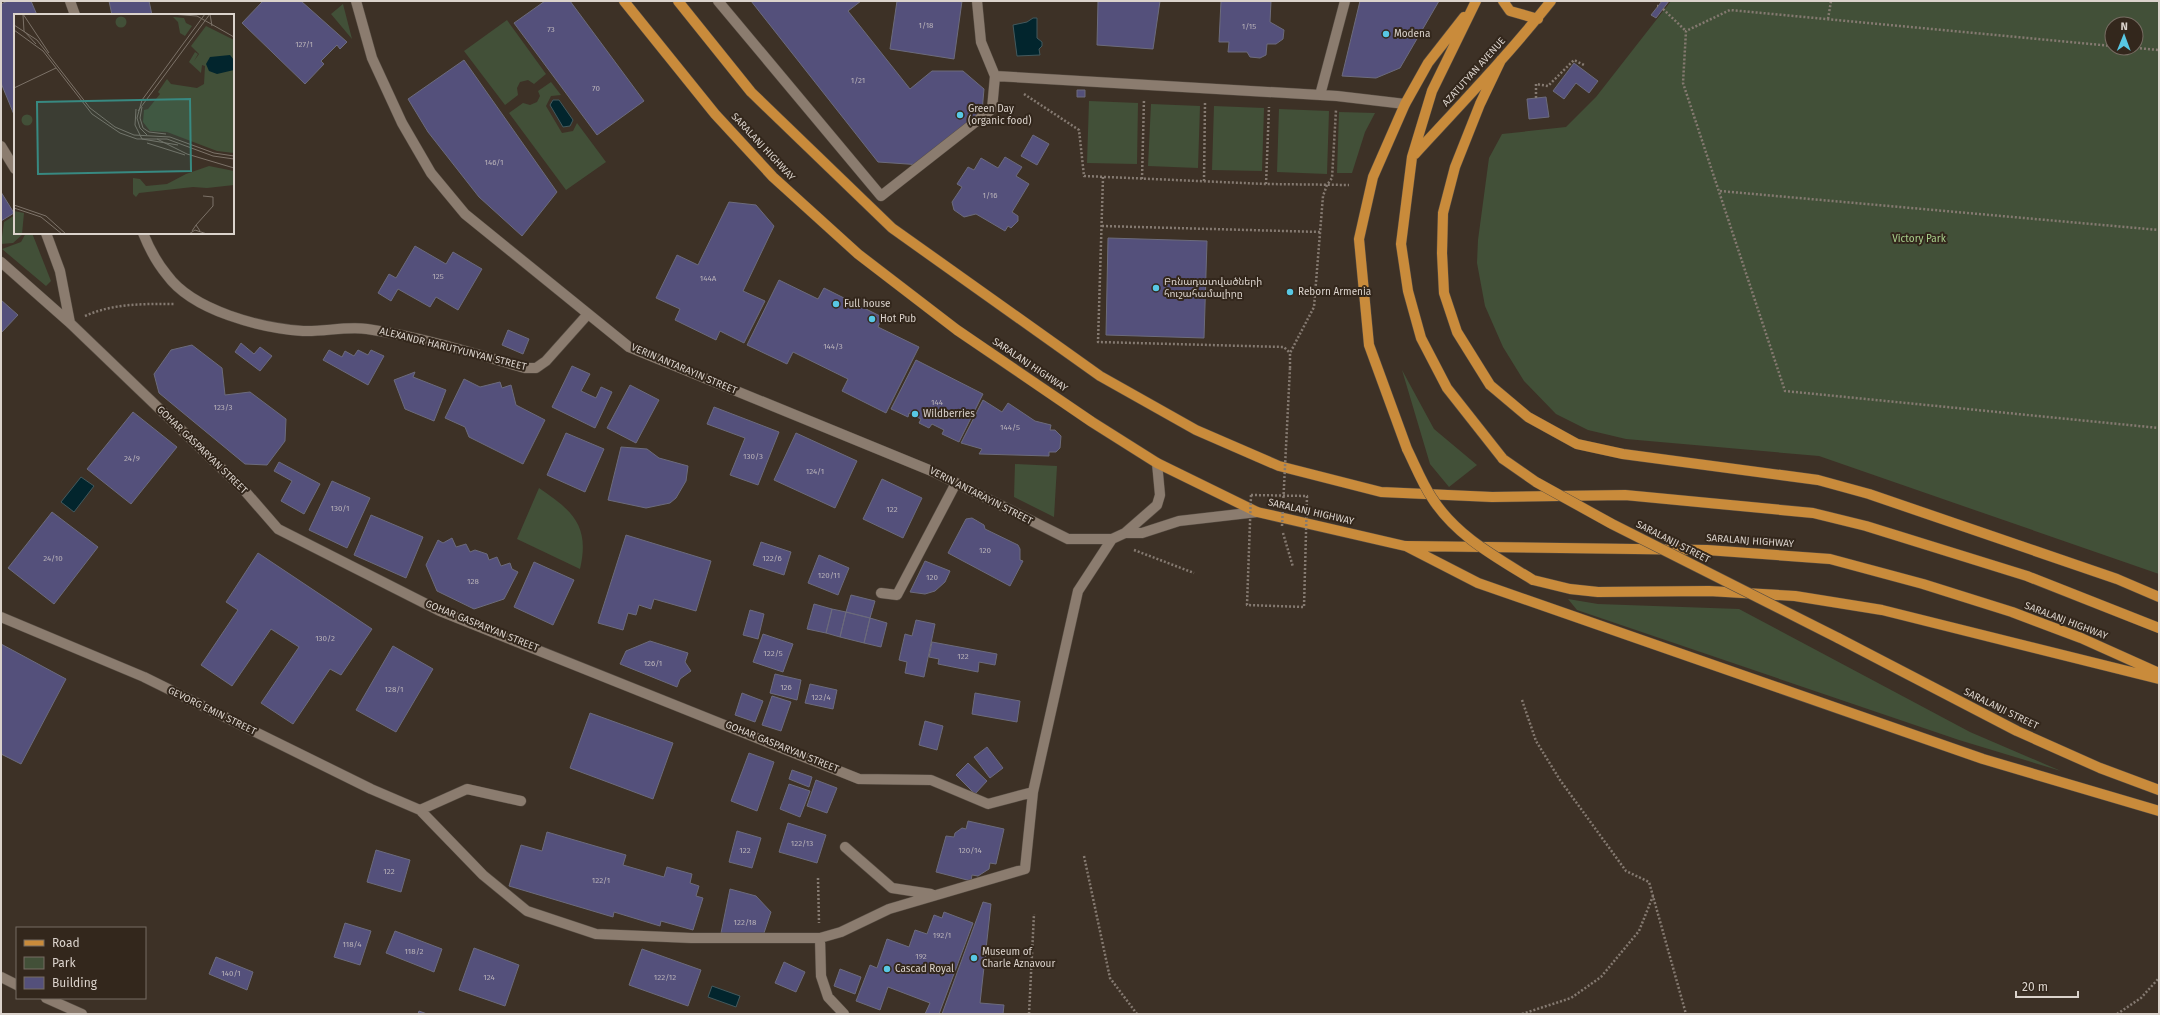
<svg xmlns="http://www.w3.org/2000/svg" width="2160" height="1015" viewBox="0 0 2160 1015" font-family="'Fira Sans','Noto Sans Armenian',sans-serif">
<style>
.green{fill:#425038;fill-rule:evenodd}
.water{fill:#02252d;stroke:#43595d}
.building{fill:#54507b;stroke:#6c6b7c}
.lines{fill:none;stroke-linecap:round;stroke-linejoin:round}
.minor-casing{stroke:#574d43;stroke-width:11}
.major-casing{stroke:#574d43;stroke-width:11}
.path{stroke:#857a71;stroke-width:2.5;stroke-dasharray:2 2;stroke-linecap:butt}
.minor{stroke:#8b7c6f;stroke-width:10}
.major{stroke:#c98b3b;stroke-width:10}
.major-bridge-casing{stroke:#574d43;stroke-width:11;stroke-linecap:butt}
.path-bridge{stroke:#857a71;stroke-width:2.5;stroke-dasharray:2 2;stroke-linecap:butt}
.major-bridge{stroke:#c98b3b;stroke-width:10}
.poi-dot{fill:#58c8e4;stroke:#33271c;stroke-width:1.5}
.labels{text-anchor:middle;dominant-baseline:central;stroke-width:4;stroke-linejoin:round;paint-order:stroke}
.number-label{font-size:8px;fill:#b9b2b8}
.poi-label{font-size:10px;fill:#dbd3cc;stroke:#33271c;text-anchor:start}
.street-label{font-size:10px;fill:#dbd3cc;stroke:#33271c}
.park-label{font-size:10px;fill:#aad18d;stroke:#33271c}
.inset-road{fill:none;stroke:#7c7268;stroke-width:1}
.view{fill:#388981;fill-opacity:0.15;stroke:#388981;stroke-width:2}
.inset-edge{fill:none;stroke:#dbd3cc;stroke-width:2}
</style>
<rect width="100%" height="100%" fill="#3d3126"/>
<path class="green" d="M1671,1h488v573l-340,-118 -193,-17 -38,-9 -32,-16 -32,-33 -21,-34 -18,-41 -8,-43 1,-23 11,-82 13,-24 64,-7 30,-30zM2112,24h24v24h-24z
M343,4l9,35 -21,-25z
M507,20l39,54 -12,10 -6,-4 -8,2 -3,6 1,7 -13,10 -41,-54z
M551,82l10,13 -10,1 -5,10 16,27 11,-2 4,-8 29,39 -40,28 -57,-77 14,-10 7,2 7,-3 3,-6 -2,-5z
M1089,101l49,2 -1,61 -50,-1z
M1151,104l49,2 -2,62 -50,-2z
M1214,106l50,2 -2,63 -50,-1z
M1279,109l50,2 -2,63 -50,-2z
M1339,112l36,1 -10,19 -13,41h-15z
M15,215v18l8,1 -10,9 -12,1 3,-22z
M26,233h6l19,48 -5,5 -44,-37 19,-7z
M1402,370l32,59 43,36 -28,22 -19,-23z
M1015,464l42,2 -3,51 -40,-20z
M539,488c34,23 51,38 41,81l-63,-30z
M1568,599l30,5 141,5 231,123 91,39 -102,-31 -382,-130z"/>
<path class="water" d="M1033,18h4v20l5,4v4l-3,3 1,6 -23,1 -4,-31 14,-3z
M553,100h6l14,20 -3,6 -7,1 -13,-22z
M81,477l13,9 -20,26 -13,-10z
M712,986l28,10 -4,11 -28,-10z"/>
<path class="building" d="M8,1h23l6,14h-22v102l-14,-34v-79z
M109,1h40l3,14h-40z
M263,1h38l46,41 -7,7 -3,-4 -16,16 3,3 -19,20 -63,-61z
M545,1h25l74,100 -47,34 -83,-112z
M751,1h110l-13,10 62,78 22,-18h31l21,18 -2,23 -60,53 -44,-3z
M897,1h65l-8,58 -64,-10z
M1098,1h62l-7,48 -56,-4z
M1221,1h50l-1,21 14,8 -1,9 -7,5h-9l-1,11 -6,3 -10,-1 -3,-5h-19l1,-10h-10z
M1360,1h79l-39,67 -24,10 -34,-2z
M1662,1h7l-13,17 -5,-3z
M464,60l93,132 -35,44 -43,-39 -51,-65 -20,-33z
M1574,63l24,18 -9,12 -13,-10 -12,16 -11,-8z
M1077,90h8v7h-8z
M1546,97l3,20 -20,2 -2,-20z
M1033,135l16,9 -12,21 -16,-9z
M1005,157l17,10 -6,9 13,8 -17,28 6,4v5l-7,7 -3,-2 -3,5 -29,-17 -12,3 -10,-7 -2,-8 10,-15 -5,-3 11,-17 6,3 7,-12 17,10z
M1,192l13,21 -13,8z
M729,202l27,3 18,21 -31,65 22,10 -21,42 -24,-12 -4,9 -41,-20 5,-11 -24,-11 21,-43 21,10z
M1108,238l99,3 -3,97 -98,-3z
M415,246l31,18 7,-12 29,17 -24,41 -22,-13 -6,10 -32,-18 -7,12 -13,-8 11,-19 7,4z
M779,280l39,19 6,-11 58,29 -4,10 41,20 -33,66 -44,-22 6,-12 -55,-27 -6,12 -40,-19z
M1,300l17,15 -17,18z
M508,330l21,9 -6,15 -21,-9z
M241,343l13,11 6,-7 12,9 -12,15 -25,-19z
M192,345l30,23 3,27 25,-3 36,27 -1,22 -18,24 -22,-1 -86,-71 -5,-19 17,-24z
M329,350l13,7 3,-6 9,5 4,-6 10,5 3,-5 13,6 -16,29 -45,-25z
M916,360l67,34 -24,48 -17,-8 2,-4 -12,-6 -3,4 -10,-5 2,-4 -12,-6 -1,4 -17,-8z
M572,366l18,8 -9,17 15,7 5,-11 11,5 -17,36 -43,-21z
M415,372l-2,5 33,13 -12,31 -29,-12 -11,-29z
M464,379l16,8 20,-5 2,6 9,-3 5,20 29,15 -22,44 -54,-27 -4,-10 -20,-9z
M630,385l29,15 -23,43 -29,-15z
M983,400l19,12 6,-9 27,18 16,4 -1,5h5l6,6 -1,12 -4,4h-7v4l-70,-2 3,-5 -21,-6z
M714,407l65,25 -21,53 -28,-10 15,-37 -38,-14z
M133,412l44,35 -46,57 -44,-35z
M566,433l38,16 -19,43 -38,-17z
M796,433l61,28 -22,47 -61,-28z
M621,447l26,2 12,9 29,8 -2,15 -10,17 -6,5 -24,5 -38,-8z
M279,462l41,22 -16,30 -23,-13 11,-20 -18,-10z
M882,479l40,19 -19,40 -40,-19z
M332,481l38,17 -23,50 -38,-18z
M52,512l46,35 -44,57 -46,-36z
M371,515l52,22 -17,41 -52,-23z
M972,518l12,7 1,4 33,16 2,4v11l3,1 -13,25 -62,-33 18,-34z
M626,535l85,26 -15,50 -42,-12 -3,10 -12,-4 -3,10 -8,-2 -5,17 -25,-7z
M452,538l4,9 10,-3 4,8 5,-2 12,4 2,6 8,-3 4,9 9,-3 2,6 6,3 -14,27 -30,10 -37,-18 -11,-26 12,-25 5,3z
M761,542l30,10 -7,23 -31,-10z
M258,553l114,76 -31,46 -11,-6 -37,55 -32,-21 38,-56 -28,-18 -39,57 -31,-21 37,-55 -12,-8z
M819,555l30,13 -11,27 -30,-12z
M925,561l25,10 -5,11 -10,9 -10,3 -15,-2z
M534,562l40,18 -21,45 -39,-18z
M851,595l24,6 -5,17 -24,-6z
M814,604l18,5 -6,24 -19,-4z
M832,609l14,3 -6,25 -14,-4z
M750,610l14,4 -6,25 -15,-4z
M846,612l24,6 -6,25 -24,-6z
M870,618l17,5 -6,24 -17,-4z
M916,620l19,4 -11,53 -19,-4 2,-11 -8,-2 6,-26 7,2z
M763,634l30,10 -10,28 -30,-10z
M650,641l38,12 -3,9 6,9 -11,8 -3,8 -57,-23 6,-13z
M932,642l65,12 -2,11 -16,-3 -1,10 -40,-8 1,-5 -10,-2z
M1,644l65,35 -45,85 -20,-10z
M393,646l40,23 -37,63 -40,-22z
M775,674l26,6 -4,20 -27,-7z
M810,684l27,6 -4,19 -28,-6z
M742,693l21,8 -8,21 -20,-7z
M975,693l45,8 -3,21 -45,-8z
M772,696l19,6 -10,29 -19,-6z
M590,713l83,30 -20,56 -83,-31z
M925,721l18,5 -6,24 -18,-5z
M987,747l16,21 -13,10 -16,-21z
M749,753l25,9 -17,49 -26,-10z
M968,763l19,18 -12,13 -19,-19z
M792,770l20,7 -3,10 -20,-8z
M816,780l21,8 -10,25 -20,-7z
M789,784l21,7 -10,26 -20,-8z
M968,821l36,8 -8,35 -6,-1 -1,6 -11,7 -6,-1 -1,6 -35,-9 10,-36 8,1 1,-4 7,-5 4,1z
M788,823l38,12 -9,28 -38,-11z
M737,831l24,7 -9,30 -23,-6z
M547,832l79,23 -3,10 41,12 3,-10 25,7 -2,9 9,3 -3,10 7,2 -10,32 -32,-9 -1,5 -46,-14 -1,5 -104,-31 12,-41 21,6z
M376,850l34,10 -9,32 -34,-10z
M730,889l26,7 15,16 -8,24 -42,-3z
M983,902l8,2 -11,99 24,2 -1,9h-61z
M944,912l29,11 -34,91h-14l5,-11 -42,-16 -8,23 -24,-9 14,-36 7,3 10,-29 22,8 6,-17 12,4 7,-19 8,3z
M345,923l26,8 -11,34 -26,-8z
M395,931l47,18 -8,23 -48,-19z
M474,948l45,17 -14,41 -46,-16z
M642,949l59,21 -13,36 -59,-21z
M216,957l37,15 -6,18 -38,-16z
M784,962l21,10 -9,20 -21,-9z
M840,969l21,8 -6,17 -21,-8z
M419,1011l8,3h-9z"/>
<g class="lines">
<g class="minor-casing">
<path id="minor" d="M70,1l5,14
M356,1l16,57 30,65 29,50 34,41 164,133 305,125 134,67h44
M718,1l163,195 111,-87 3,-33
M977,1l4,41 14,34 342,20 68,8
M1320,95l25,-94
M1,146l14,23
M46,233l14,38 10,52
M143,233c6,15 14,30 24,42 26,36 94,53 136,56 21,1 43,-5 64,-2 54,8 106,24 158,39h11l10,-7 42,-47
M1,262l69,61 174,167 34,39 162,82 419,168 72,1 57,24 45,-12
M1125,533h17l37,-12 78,-9
M881,593l16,2 59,-112
M1,617l143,60 227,112 49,21 63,65 44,36 69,23 95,4h129l21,-6 48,-23 136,-40 8,-77 45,-201 34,-52 13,-6 32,-28 3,-10 -3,-32
M420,810l47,-21 54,12
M845,847l47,41 39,6
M820,938l1,38 7,21 16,17
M1,977l16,8
M46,998l36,16"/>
</g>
<g class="major-casing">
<path id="major" d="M624,1l91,113 58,63 85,77 99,76 135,92 65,41 100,49 148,34 302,4 123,9 93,25 89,28 69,26 78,35
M678,1l73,91 141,136 208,148 96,54 83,36 102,26 111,5 133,-2 188,18 53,13 161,50 132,52
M1476,1l-44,90 -20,66 -11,87 7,47 13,47 26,50 56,71
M1503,1l7,10 28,8
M1501,60l-21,44 -25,63 -12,46 -1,40 2,40 13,39 33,53 38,32 49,27 46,10 195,26 51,14 248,85 42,18
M1415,154c46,-50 94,-100 136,-153
M1407,449l-38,-104 -10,-106 14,-62 32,-73 23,-41 36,-46
M1406,546l72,37 505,176 176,52
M1533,580l37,9 28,3 111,-1 86,5 87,14 277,69
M1838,638l179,93 83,37 59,22"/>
</g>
<path class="path" d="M1657,6h1
M1663,9l23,22
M1828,19l3,-18
M2112,46l-382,-36 -44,21 -3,52 102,308 374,37
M2136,48l23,2
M1024,94l55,36 5,46 182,8 83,1
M1536,98v-14l12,2 26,-26 10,5
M1103,177l-5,165 186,5 6,6
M1142,179l2,-80
M1204,181l1,-78
M1266,184l3,-77
M1720,191l439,39
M1102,226l219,6
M85,316c29,-13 59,-12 89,-12
M1290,368v-15l24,-46 9,-111 4,-11 5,-7 4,-68
M1283,533l10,34
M1134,550l60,23
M1522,700l14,41 24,39 66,91 23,11 37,132
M1084,856l26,122 27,36
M818,878l1,45
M1029,1014l5,-100
M1522,1014l49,-16 30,-21 38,-46 14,-35
M2117,1014l24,-16 18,-20"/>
<use href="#minor" class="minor"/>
<use href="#major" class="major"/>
<g class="major-bridge-casing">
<path id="major-bridge" d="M1407,449c8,16 15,34 25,49 24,38 64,59 101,82
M1503,459l33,23 76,42 226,114"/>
</g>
<path class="path-bridge" d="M1251,495l56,1 -3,111 -57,-2z
M1282,526l8,-158"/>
<use href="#major-bridge" class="major-bridge"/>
</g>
<g class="poi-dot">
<circle cx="1386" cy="34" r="4"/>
<circle cx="960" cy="115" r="4"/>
<circle cx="1156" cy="288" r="4"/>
<circle cx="1290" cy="292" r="4"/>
<circle cx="836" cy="304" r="4"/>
<circle cx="872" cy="319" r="4"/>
<circle cx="915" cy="414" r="4"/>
<circle cx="974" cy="958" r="4"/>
<circle cx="887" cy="969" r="4"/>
</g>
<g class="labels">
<g class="number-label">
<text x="926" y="25">1/18</text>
<text x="1249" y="26">1/15</text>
<text x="551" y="29">73</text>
<text x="304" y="44">127/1</text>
<text x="858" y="80">1/21</text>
<text x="596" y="88">70</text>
<text x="494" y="162">146/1</text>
<text x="990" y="195">1/16</text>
<text x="438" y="276">125</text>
<text x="708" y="278">144A</text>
<text x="833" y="346">144/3</text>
<text x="937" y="402">144</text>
<text x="223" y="407">123/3</text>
<text x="1010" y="427">144/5</text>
<text x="753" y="456">130/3</text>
<text x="132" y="458">24/9</text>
<text x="815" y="471">124/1</text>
<text x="340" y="508">130/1</text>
<text x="892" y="509">122</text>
<text x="985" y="550">120</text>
<text x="53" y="558">24/10</text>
<text x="772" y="558">122/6</text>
<text x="829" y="575">120/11</text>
<text x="932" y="577">120</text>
<text x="473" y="581">128</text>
<text x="325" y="638">130/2</text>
<text x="773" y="653">122/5</text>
<text x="963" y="656">122</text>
<text x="653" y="663">126/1</text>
<text x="786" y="687">126</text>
<text x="394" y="689">128/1</text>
<text x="821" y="697">122/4</text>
<text x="802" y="843">122/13</text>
<text x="745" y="850">122</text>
<text x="970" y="850">120/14</text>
<text x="389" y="871">122</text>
<text x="601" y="880">122/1</text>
<text x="745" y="922">122/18</text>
<text x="942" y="935">192/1</text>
<text x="352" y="944">118/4</text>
<text x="414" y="951">118/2</text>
<text x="921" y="956">192</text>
<text x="231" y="973">140/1</text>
<text x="489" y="977">124</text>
<text x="665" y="977">122/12</text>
</g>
<g class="poi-label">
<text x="1394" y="34">Modena</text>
<text x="968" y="109">Green Day<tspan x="968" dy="12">(organic food)</tspan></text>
<text x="1164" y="282">Բռնադատվածների<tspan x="1164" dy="12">հուշահամալիրը</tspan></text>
<text x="1298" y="292">Reborn Armenia</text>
<text x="844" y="304">Full house</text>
<text x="880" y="319">Hot Pub</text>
<text x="923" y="414">Wildberries</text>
<text x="982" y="952">Museum of<tspan x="982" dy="12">Charle Aznavour</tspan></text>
<text x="895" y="969">Cascad Royal</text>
</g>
<g class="street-label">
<text transform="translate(1474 72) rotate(-48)">AZATUTYAN AVENUE</text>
<text transform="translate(763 147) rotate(47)">SARALANJ HIGHWAY</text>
<text transform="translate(453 349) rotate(14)">ALEXANDR HARUTYUNYAN STREET</text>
<text transform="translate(1030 365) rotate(34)">SARALANJ HIGHWAY</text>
<text transform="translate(684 369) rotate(23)">VERIN ANTARAYIN STREET</text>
<text transform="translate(202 450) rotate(44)">GOHAR GASPARYAN STREET</text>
<text transform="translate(981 496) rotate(27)">VERIN ANTARAYIN STREET</text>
<text transform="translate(1311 512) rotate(13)">SARALANJ HIGHWAY</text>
<text transform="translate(1750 541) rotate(4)">SARALANJ HIGHWAY</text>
<text transform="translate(1673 542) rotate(27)">SARALANJI STREET</text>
<text transform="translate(2066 621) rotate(21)">SARALANJ HIGHWAY</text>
<text transform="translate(482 626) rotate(22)">GOHAR GASPARYAN STREET</text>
<text transform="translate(2001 709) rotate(26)">SARALANJI STREET</text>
<text transform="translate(212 711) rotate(26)">GEVORG EMIN STREET</text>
<text transform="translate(782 747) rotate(22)">GOHAR GASPARYAN STREET</text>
</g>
<g class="park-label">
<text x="1919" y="239">Victory Park</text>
</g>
</g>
<g transform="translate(14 14)">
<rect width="220" height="220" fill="#3d3126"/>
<path d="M101.5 8a5.5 5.5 0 1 1 11 0a5.5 5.5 0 1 1-11 0ZM159,3l11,1 2,5 6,3 -7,10 -5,-3 -2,-11zM192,12l28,14v113l-17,-2 -50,-19 -17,-1 -7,-9 1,-12 4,-1 12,-15 -2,-2 9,-13 4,5 26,4 7,-4 1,-18 -3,-1 -1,8 -12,-11 6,-10 3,2 -4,7 5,-7 -8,-8zM7.5 106a5.5 5.5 0 1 1 11 0a5.5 5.5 0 1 1-11 0ZM195,152l25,5v14l-27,3 -14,-1 -54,6 -3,4 -3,-3v-16l7,1 6,7 21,-2 19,-10zM0,197l10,2 -2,21h-8z" fill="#425038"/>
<path d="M216,41l4,5v10l-17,4 -8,-3 -3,-7 4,-7z" fill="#02252d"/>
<path class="inset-road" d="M9,0l26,39M157,0l26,2 37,21M196,0l2,12M9,1l1,16 12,13M0,11l23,15 53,68 25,19 19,8 36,2 44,16 20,3M0,16l29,21 49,63 28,19 17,6h30l46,17 21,3M0,74l42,-20M128,93l-2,11 3,10 6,4 17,2M122,95l-1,16 7,14 36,6M124,97l72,-97M133,121l-7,-7 -3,-10 5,-18 63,-86M143,125l30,15 47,14M133,129l38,12M0,191l32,11 20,18M0,194l27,9 21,17M182,211l17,-19v-9l-10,-1M178,217l4,-6 4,6M175,220l6,-4 12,4"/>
<path class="view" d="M176,85l1,72 -153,3 -1,-72z"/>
<rect width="220" height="220" class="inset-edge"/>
</g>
<rect width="2160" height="1015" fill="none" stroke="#dbd3cc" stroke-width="4"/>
<rect x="16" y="927" width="130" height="72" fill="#33271c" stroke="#766c62"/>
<rect x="24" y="940" width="20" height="6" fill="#c98b3b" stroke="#766c62"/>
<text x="52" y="947" font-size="12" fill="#dbd3cc">Road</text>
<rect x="24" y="957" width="20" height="12" fill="#425038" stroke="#766c62"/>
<text x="52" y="967" font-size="12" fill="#dbd3cc">Park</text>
<rect x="24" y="977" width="20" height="12" fill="#54507b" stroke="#766c62"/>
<text x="52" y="987" font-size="12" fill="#dbd3cc">Building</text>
<g transform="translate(2124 36) rotate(1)"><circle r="19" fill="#33271c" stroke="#766c62"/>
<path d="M0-3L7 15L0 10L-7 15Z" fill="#58c8e4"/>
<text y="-6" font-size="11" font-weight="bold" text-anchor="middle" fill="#dbd3cc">N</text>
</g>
<path d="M2016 991v6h62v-6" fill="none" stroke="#dbd3cc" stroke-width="2"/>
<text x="2022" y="991" font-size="12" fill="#dbd3cc" stroke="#33271c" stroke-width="3" paint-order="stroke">20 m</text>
</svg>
